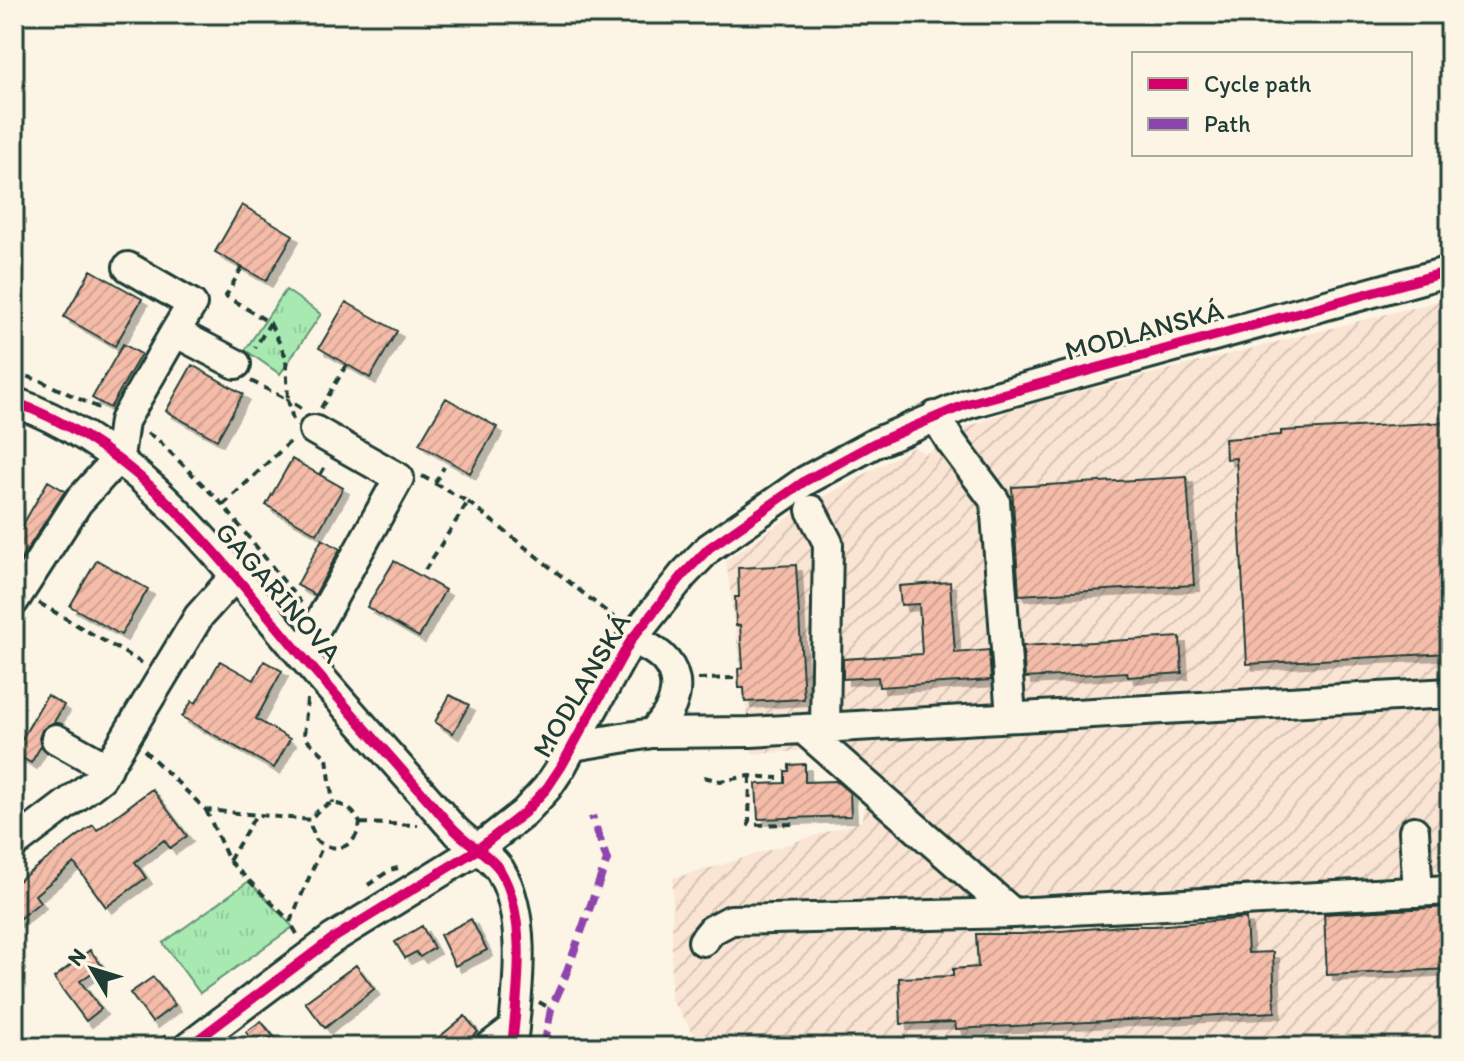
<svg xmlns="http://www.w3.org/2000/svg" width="1464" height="1061" viewBox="0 0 1464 1061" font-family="Itim,sans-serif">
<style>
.industrial{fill:url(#industrial-furrows)}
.grass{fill:url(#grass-tufts);stroke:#649373;stroke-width:2}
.building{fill:url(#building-hatch);stroke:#1f3d34;stroke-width:2;filter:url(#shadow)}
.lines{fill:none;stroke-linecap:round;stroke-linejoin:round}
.minor-casing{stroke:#1f3d34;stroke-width:34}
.path{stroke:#1f3d34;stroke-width:4;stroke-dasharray:8 6;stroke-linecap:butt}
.minor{stroke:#fcf5e5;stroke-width:28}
.quiet{stroke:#8e44ad;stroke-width:8;stroke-dasharray:16 8;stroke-linecap:butt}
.cycleway-casing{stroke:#fcf5e5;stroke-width:15}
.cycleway{stroke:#d6006c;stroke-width:10}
.labels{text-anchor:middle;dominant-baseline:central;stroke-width:7;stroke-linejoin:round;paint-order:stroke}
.street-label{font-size:28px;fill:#1f3d34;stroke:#fcf5e5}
</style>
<defs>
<pattern id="industrial-furrows" width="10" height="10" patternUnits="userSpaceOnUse" patternTransform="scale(2)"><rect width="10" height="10" fill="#fae4d3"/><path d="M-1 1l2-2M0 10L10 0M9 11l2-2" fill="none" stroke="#d6c4b6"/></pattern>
<pattern id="grass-tufts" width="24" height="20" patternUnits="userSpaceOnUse" patternTransform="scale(2)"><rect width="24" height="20" fill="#a8e9b2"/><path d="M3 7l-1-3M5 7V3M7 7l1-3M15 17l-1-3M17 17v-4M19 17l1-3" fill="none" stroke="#90c99a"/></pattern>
<pattern id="building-hatch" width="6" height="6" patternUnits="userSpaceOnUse" patternTransform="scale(2)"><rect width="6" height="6" fill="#f4bca9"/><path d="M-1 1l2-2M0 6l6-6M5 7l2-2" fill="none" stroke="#d1a292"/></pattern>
<filter id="shadow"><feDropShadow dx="6" dy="6" stdDeviation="0" flood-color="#0004"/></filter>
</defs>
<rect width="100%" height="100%" fill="#fcf5e5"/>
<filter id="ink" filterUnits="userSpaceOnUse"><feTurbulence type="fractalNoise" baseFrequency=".0125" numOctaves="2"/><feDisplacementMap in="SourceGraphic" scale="16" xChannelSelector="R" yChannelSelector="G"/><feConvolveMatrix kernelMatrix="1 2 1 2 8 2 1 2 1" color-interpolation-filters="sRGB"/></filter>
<g filter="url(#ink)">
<path class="industrial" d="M1450,298v749h-57l-12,-8 -86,8h-592l-32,-47 2,-122 45,-12 144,-45 3,-32 -51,-39 -62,4 -26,-194 74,-50 114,-63 11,7 35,-17 2,-8 59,-22z"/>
<path class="grass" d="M286,290l35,24 -41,60 -35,-24z
M249,881l44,46 -93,66 -37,-50z"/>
<path class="building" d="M242,205l51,30 -27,46 -51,-29z
M91,270l51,29 -27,47 -51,-29z
M346,302l51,29 -27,47 -51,-30z
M123,344l18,10 -31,54 -18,-10z
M192,365l51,29 -26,46 -51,-29z
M446,398l51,29 -27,46 -51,-29z
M1450,422v231l-203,11 -11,-206 -10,1 -1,-20 56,-4v-4z
M292,459l51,29 -26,46 -51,-29z
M1187,477l7,108 -175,10 -7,-108z
M48,481l17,10 -51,79v-30z
M322,539l18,10 -25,46 -18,-10z
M97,560l51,29 -27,46 -51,-29z
M394,561l51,29 -26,47 -52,-30z
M796,565l8,134 -59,3 -1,-14h-5l-1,-19 5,-1 -3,-43 -4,1 -1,-29h4l-1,-29z
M950,582l5,71 34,-3 2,30 -112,7 -1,-10 -35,2v-20l79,-5 -3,-50 -18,1 -2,-19z
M1180,637l2,36 -54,4 -1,-5 -102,6 -2,-32z
M220,661l34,19 10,-19 18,10 -26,48 34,20 -16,29 -92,-51 10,-16 4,2z
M47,695l17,10 -10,17 -12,8 -3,8 2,8 -10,17 -17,-10z
M450,695l19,10 -16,28 -18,-11z
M805,764v18l31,-1 14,12 1,23 -93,3 -2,-35 29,-1v-12h4v-6z
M152,789l35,47 -17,12 -6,-8 -29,22 11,16 -40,29 -32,-44 -39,32 5,7 -26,21v-39l79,-59 4,5z
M1450,907v62l-123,6 -3,-61z
M1246,918l2,35 25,-1 2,60 -319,17 -1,-7 -54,2 -2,-46 54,-2v-7l25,-2 -2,-33h46l102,-8h31z
M471,919l16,31 -32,16 -15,-31z
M422,926l12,22 -14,9 -4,-5 -11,6 -10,-16z
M90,950l12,16 -22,15 21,28 -15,12 -32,-43z
M356,965l18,24 -49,39 -20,-26z
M153,977l22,28 -23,17 -22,-29z
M465,1016l13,16 -18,15h-33z
M261,1021l21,26h-25l-5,-6 -6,-9z"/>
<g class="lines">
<g class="minor-casing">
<path id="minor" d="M128,267l64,37 -17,28
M14,402c127,45 203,154 287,253 45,52 91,104 136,155 7,8 13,16 21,23 13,13 31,21 42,37 29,48 17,124 12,177
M935,416l16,26 44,59 16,216
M811,510l17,33 -3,185
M14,601l64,-99 41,-45 5,-36 51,-89 61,32
M631,640c51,16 58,56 21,93
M301,655l98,-177 -85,-48
M803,729l210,184
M56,739l52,29
M573,746l79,-13 98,-1 700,-39
M1414,831l4,61
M14,844l87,-66 98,-162 36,-40
M703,941l9,-11 19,-10 282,-7 437,-23
M188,1047l144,-108 146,-90 46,-36 23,-25 14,-21 70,-127 52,-65 26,-27 96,-67 70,-38 92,-39 483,-133
M489,1047l25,-19"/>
</g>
<path class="path" d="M242,267l-16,29 44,27 -15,25
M270,323l16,34 2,43
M14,372l27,9 62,29
M251,381l37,19
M321,408l26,-44
M293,420l-5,-20 16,10
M147,433l10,6 66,66 78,98
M320,475l7,-12
M422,476l46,26 -43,68
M435,483l9,-16
M468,502l149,118
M223,505l71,-67
M39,603l103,60
M698,679l41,-1
M307,699l-3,38 23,21 6,45
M144,750l62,60 105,10c13,-24 38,-20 49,3 -4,25 -23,31 -43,18l-6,-14v-7
M750,776l-1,49 45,-1
M704,777l16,4 30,-5 28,2
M206,810l23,51 28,-48
M360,823l58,2
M229,861l61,60
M368,885l22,-15 8,-2
M297,934l-7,-12 33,-77
M539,1002l12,7
M152,1047l14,-11"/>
<use href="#minor" class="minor"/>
<path class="quiet" d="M544,1047l7,-38 12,-27 44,-122 -15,-44"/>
<g class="cycleway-casing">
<path id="cycleway" d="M14,402c127,45 203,154 287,253 45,52 91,104 136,155 7,8 13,16 21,23 13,13 31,21 42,37 29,48 17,124 12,177
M188,1047l144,-108 146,-90 46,-36 23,-25 14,-21 70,-127 52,-65 26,-27 96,-67 70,-38 92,-39 483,-133"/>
</g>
<use href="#cycleway" class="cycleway"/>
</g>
</g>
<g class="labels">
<g class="street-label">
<text transform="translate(1144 330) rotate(-15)">MODLANSKÁ</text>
<text transform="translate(279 592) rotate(49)">GAGARINOVA</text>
<text transform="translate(581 685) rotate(-59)">MODLANSKÁ</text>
</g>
</g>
<rect width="1464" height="1061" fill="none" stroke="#fcf5e5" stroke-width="48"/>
<rect x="24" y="24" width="1416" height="1013" fill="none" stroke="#1f3d34" stroke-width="3" filter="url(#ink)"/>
<rect x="1132" y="52" width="280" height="104" fill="#fcf5e5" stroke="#a4ab9e" stroke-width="2"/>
<rect x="1148" y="78" width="40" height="12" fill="#d6006c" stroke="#a4ab9e" stroke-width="2"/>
<text x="1204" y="92" font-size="24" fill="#1f3d34">Cycle path</text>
<rect x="1148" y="118" width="40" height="12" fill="#8e44ad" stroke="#a4ab9e" stroke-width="2"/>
<text x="1204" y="132" font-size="24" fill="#1f3d34">Path</text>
<g transform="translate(92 969) rotate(308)" stroke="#fcf5e5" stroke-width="6" paint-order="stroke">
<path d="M0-6L14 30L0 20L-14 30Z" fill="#1f3d34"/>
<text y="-12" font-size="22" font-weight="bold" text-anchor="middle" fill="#1f3d34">N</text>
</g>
</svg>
